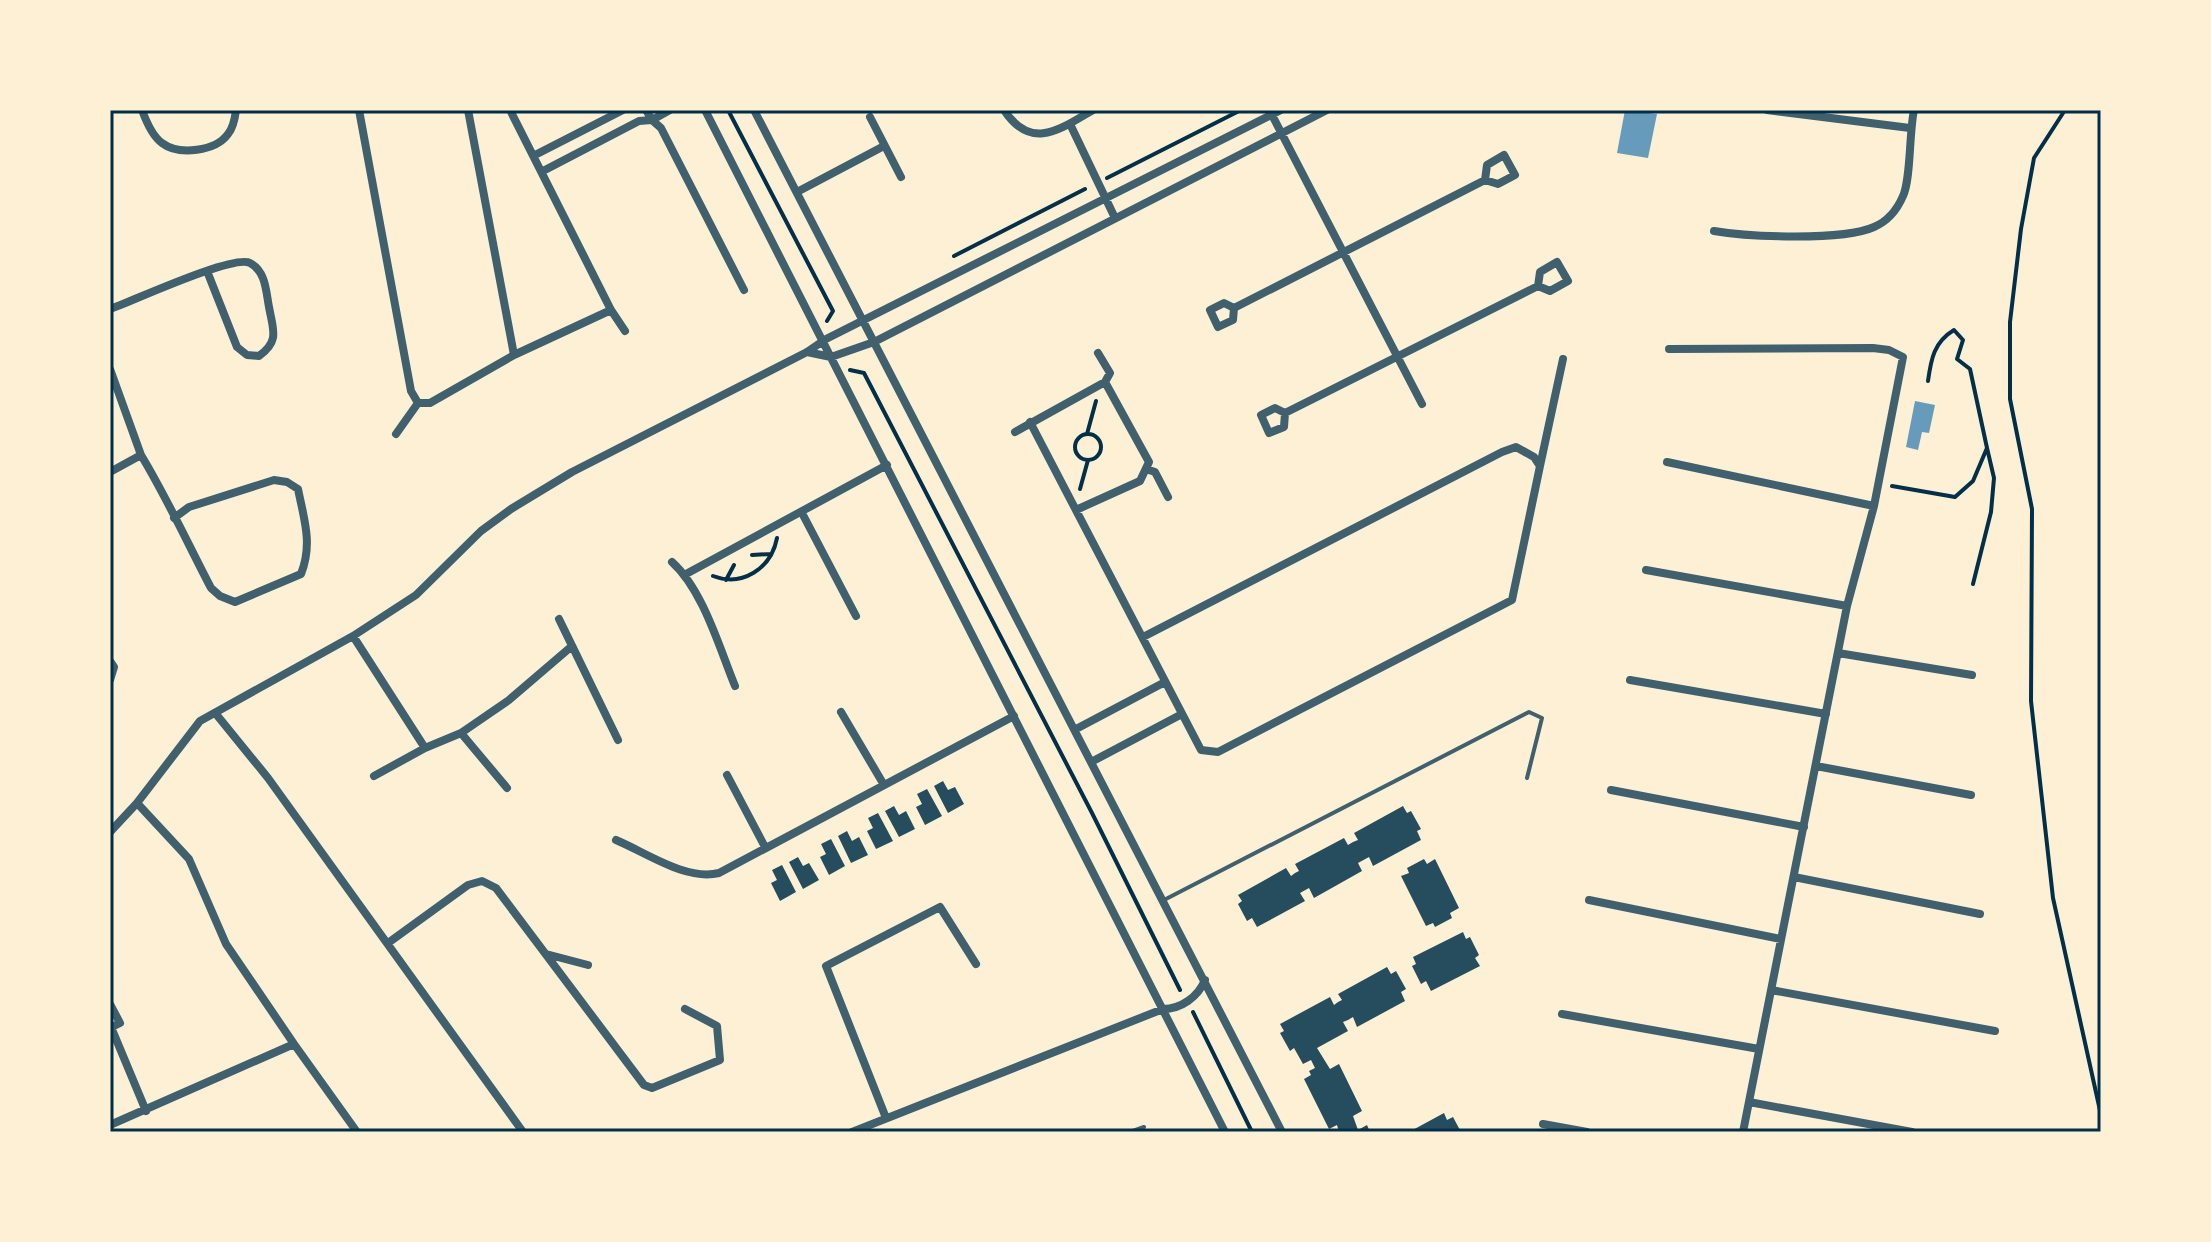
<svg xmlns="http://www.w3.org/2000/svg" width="2211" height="1242" viewBox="0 0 2211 1242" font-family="'Fira Sans',sans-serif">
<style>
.water{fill:#669bbc}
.building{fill:#264d5e}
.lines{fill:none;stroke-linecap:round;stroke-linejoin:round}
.path{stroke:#003049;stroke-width:4}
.service{stroke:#3f606c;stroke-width:4}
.minor{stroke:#3f606c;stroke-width:8}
.neatline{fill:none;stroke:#003049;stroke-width:3}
</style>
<rect width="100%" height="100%" fill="#fdf0d5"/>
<path class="water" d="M1625,110l32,4 -9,44 -31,-5z
M1915,401l20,4 -6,28 -7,-1 -4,18 -12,-3z"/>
<path class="building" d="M943,781l5,9 7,-3 9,17 -16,9 -14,-27z
M927,789l15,27 -17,9 -9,-18 6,-3 -5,-10z
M894,806l5,9 7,-4 9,18 -16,8 -14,-26z
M1403,806l4,7 4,-2 10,18 -4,2 4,9 -48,26 -4,-9 -11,6 4,8 -48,27 -5,-10 -9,5 5,8 -48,26 -5,-9 -5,3 -9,-17 4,-3 -4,-6 48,-27 5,8 4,-3 4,-2 -4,-7 49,-26 4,7 5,-3 5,-2 -4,-7z
M878,813l15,28 -17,8 -9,-18 6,-3 -5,-10z
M847,831l5,10 7,-4 9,18 -17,8 -13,-27z
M831,839l14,27 -16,9 -9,-18 6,-3 -5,-10z
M798,857l5,9 6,-3 10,17 -16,9 -14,-27z
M1424,859l3,5 8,-5 24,49 -9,5 2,5 -17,9 -2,-4 -7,3 -25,-50 8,-3 -2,-5z
M782,865l14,27 -16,9 -9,-18 6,-3 -5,-10z
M1463,932l3,7 4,-2 9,18 -4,3 5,8 -49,25 -5,-10 -5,3 -9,-18 4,-2 -3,-7z
M1387,967l4,7 5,-3 10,18 -5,3 4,9 -48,26 -4,-10 -5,3 -5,2 5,9 -31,17 13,21 9,-5 23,47 -9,5 5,14 9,-5 3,7h-31l-2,-7 -8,4 -25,-50 7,-4 -2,-4 6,-3 -4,-8 -8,4 -9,-16 -4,3 -10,-18 4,-2 -4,-7 50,-27 4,8 4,-3 4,-2 -4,-6z
M1444,1113l3,7 6,-3 8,15h-52z"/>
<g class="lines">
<path class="path" d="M728,110l105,201 -6,10
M2065,110l-31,48 -13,71 -11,93v77l22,110 -1,192 22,197 48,217
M1107,178l134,-68
M954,256l131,-67
M850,370l14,3 228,440 88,177
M1928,381c3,-22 6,-39 26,-51l9,10 -6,19 13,10 17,79
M1087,434l9,-33
M1075 447a13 13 0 1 1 26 0a13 13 0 1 1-26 0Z
M1892,486l63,11 18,-16 14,-33 7,30 -3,34 -18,72
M1080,489l8,-29
M752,555l19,-1
M713,576c29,11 58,-7 64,-38
M726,580l8,-15
M1193,1012l59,120"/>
<path class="service" d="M1164,900l365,-188 13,6 -15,60
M1130,1132l14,-5"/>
<path class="minor" d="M142,110c4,11 10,26 20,33 17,13 54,8 66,-9 5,-6 7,-16 8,-24
M359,110l52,281 7,12
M468,110l46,245
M510,110l101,200 14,21
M646,110l6,10 9,8 83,162
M705,110l520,1022
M754,110l528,1022
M1004,110c27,41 55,20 89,0
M1767,110l143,18
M1272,115l150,289
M870,117l31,60
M1070,124l45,94
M535,155l88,-45
M1504,155l11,20 -17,9 -13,-4 2,-15z
M543,171l96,-50 13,-1 18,-10
M797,192l87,-46
M1714,231c35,6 129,10 160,-4 14,-6 23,-17 29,-31 8,-17 6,-63 11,-86
M1557,262l11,19 -18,10 -12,-5 2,-14z
M1224,303l10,5 -1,12 -15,7 -8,-17z
M1234,308l251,-128
M110,309c23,-8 124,-55 140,-46 16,8 16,29 19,44 4,23 11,34 -10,49l-12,-1 -10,-8 -30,-76
M1669,349l204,-1 16,2 14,7 -29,149 -27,100 -104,526
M807,352l24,5 43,-15 453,-232
M110,369l31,86c26,43 47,89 70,133l9,8 15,6 66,-28c12,-30 3,-55 -3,-85l-11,-7 -13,-2 -85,27 -15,11
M1275,408l10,5 -1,14 -15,6 -8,-18z
M1285,413l253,-127
M1030,422l171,328 17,2 294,-152 28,-134 -6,-9 -18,-10 -14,5 -359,185
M1015,432l90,-50 5,-9 -12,-20
M396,434l22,-31h12l84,-48 97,-45
M1667,462l207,44
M1540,466l23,-107
M1146,469l9,3 13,25
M110,472l31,-17
M1076,510l64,-29 9,-19 -44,-80
M802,513l54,103
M672,562c31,28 47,85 63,124
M1646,570l201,36
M686,574l201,-109
M559,619l59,121
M353,636l72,112
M1838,653l134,22
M110,661l4,6 -4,13
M1630,680l196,34
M841,712l43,73
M216,714l52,64 255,354
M1076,729l89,-47
M461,733l46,55
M1093,761l89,-47
M1816,766l155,29
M727,775l38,72
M374,776l51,-28 36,-15 48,-33 63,-54
M1611,790l193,37
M137,803l52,56 37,85 68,100 63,88
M110,832l27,-29 63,-82 153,-85 63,-41 65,-64 30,-22 61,-37 235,-120 19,-13 455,-229
M616,840c31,13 70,41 103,33l295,-157
M1794,877l186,37
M1589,900l192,39
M388,943l80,-58 14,-4 14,7 148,197 8,3 68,-28 -3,-34 -32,-17
M546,954l42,11
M1771,990l224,41
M110,1004l10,19 -10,5
M1562,1014l197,35
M111,1027l35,84
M1749,1102l163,30
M886,1118l-60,-152 114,-59 36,57
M1543,1124l44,8
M110,1125l184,-81
M852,1132l311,-123c18,0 35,-12 42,-29"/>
</g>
<rect width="2211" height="1242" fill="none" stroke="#fdf0d5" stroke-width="224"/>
<rect x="112" y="112" width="1987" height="1018" class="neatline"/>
</svg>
